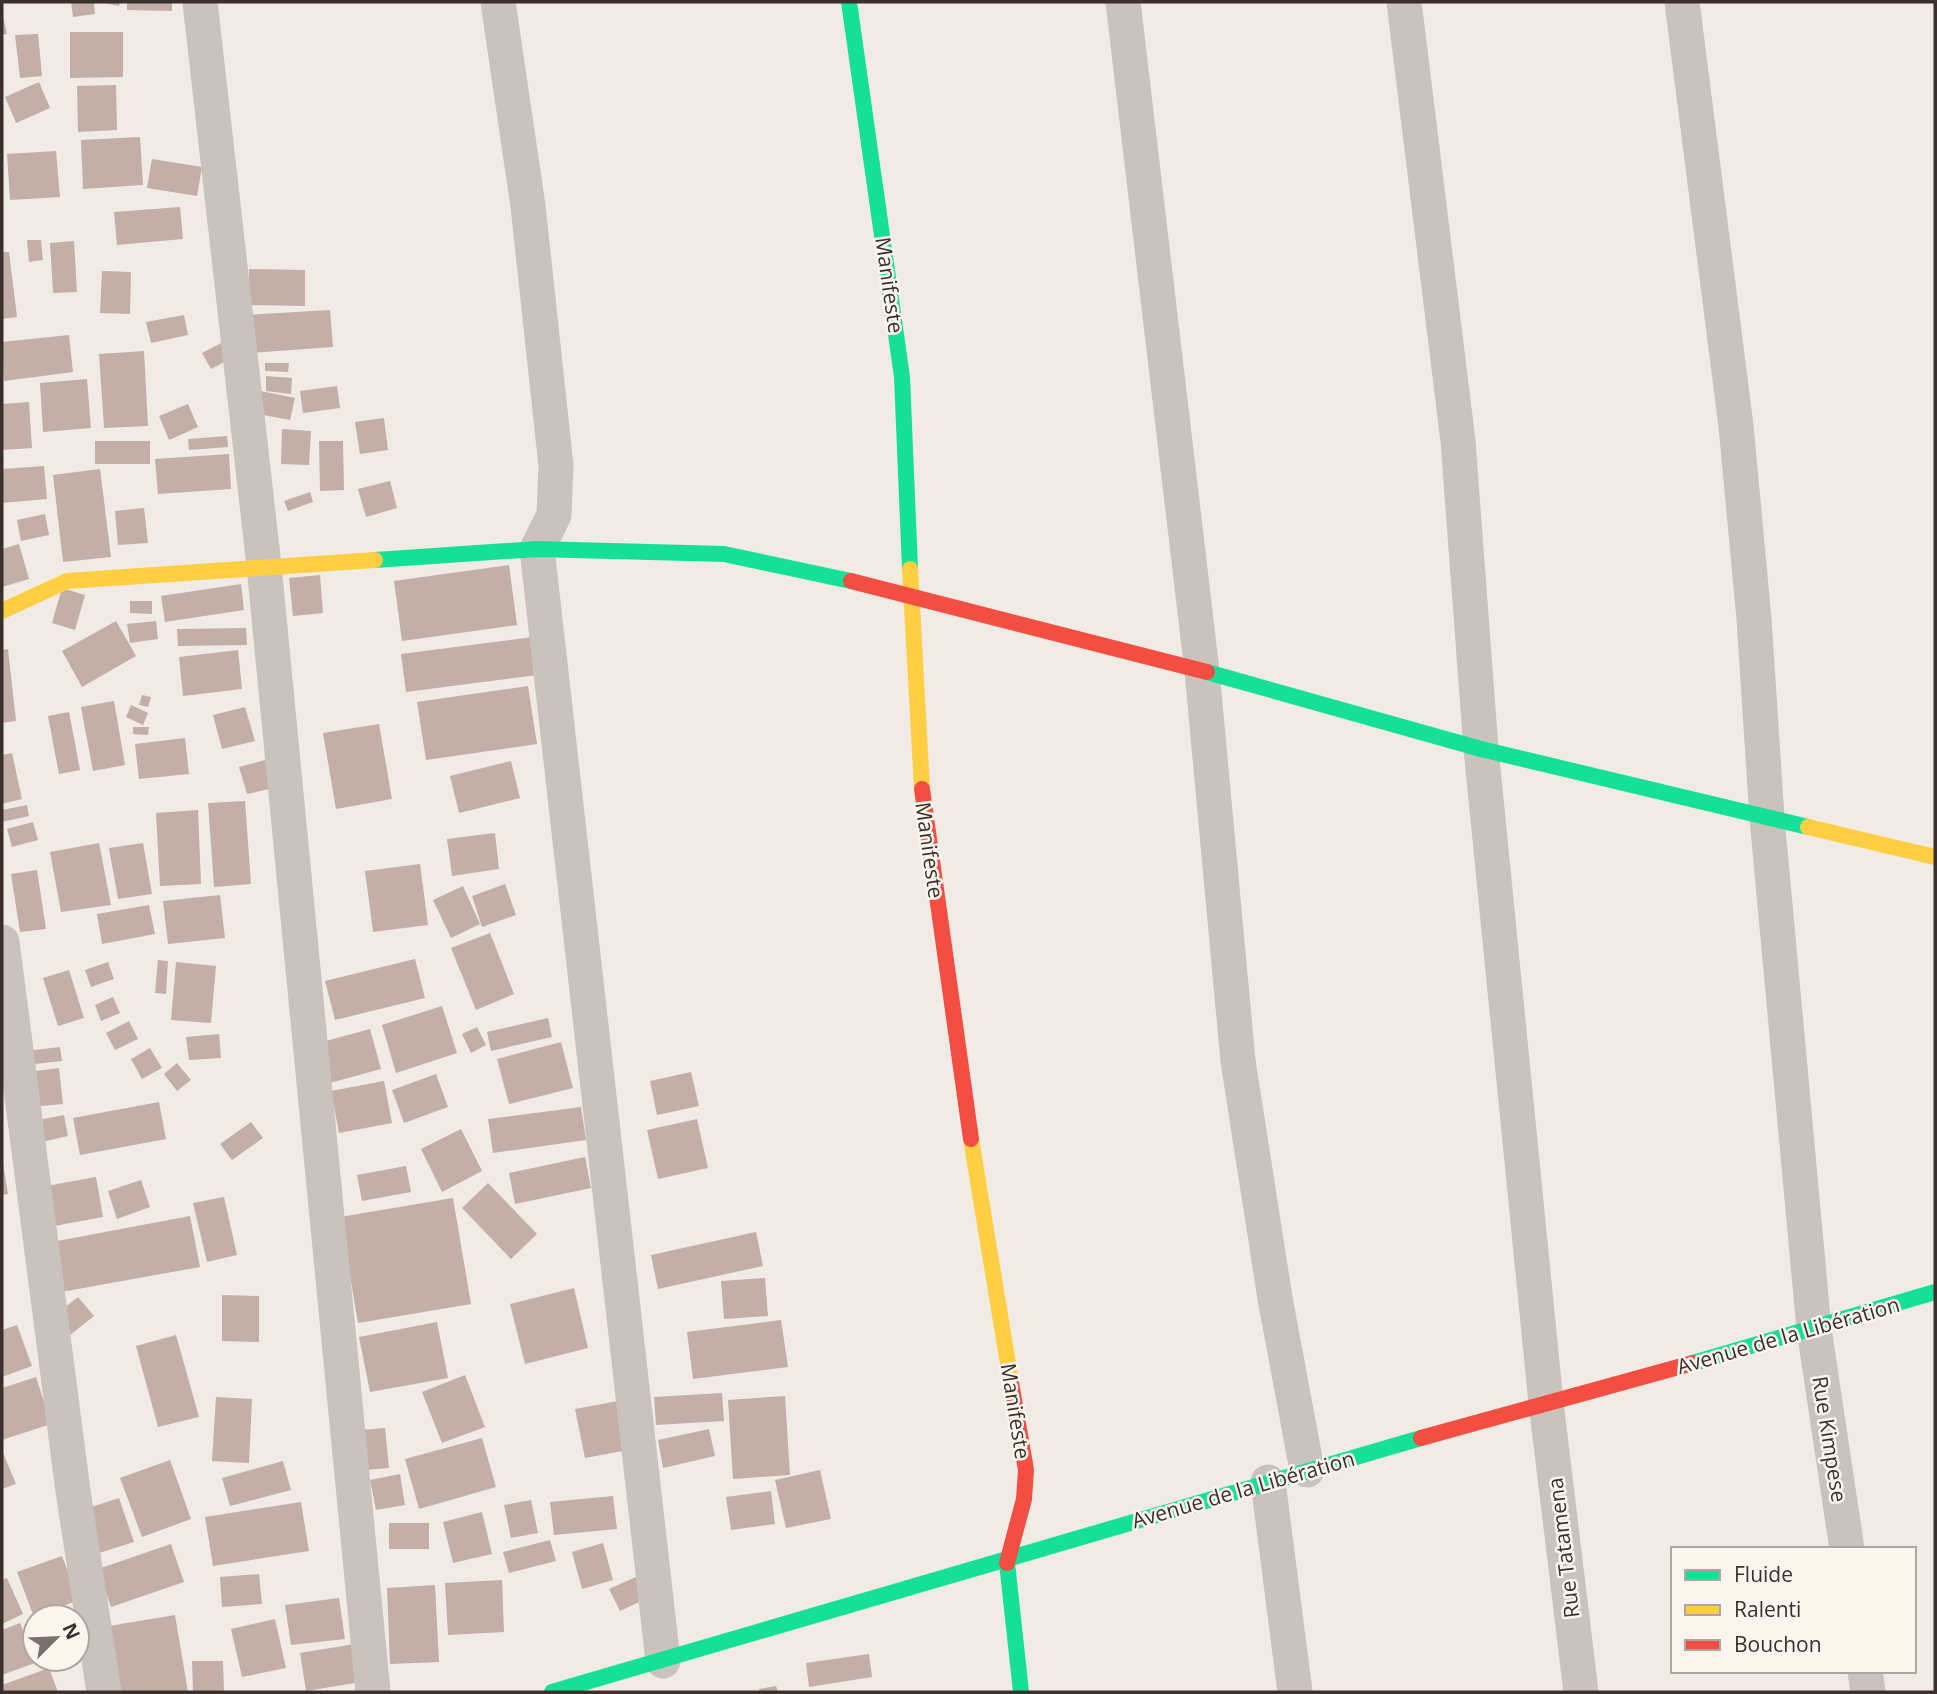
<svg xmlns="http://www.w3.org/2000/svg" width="1937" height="1694" viewBox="0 0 1937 1694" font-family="'Open Sans',sans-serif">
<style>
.building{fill:#c3afa7}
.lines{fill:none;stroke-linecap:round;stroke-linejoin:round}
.street{stroke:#c9c3be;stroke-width:35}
.fast{stroke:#16e098;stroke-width:16}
.slow{stroke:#ffcf43;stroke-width:16}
.jam{stroke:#f24e42;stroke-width:16}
.labels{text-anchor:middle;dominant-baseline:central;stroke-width:5;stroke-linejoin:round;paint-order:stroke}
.street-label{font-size:21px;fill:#3b302b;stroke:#fbf5ee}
</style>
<rect width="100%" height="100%" fill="#f0ebe5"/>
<path class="building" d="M71,2h23l1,12 -22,3z
M100,2h20l-1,4z
M127,2h45v9l-45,-1z
M2,12l5,22 -5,1z
M70,32h53v45l-53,1z
M38,34l4,42 -22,2 -5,-43z
M39,82l11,26 -34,15 -11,-26z
M116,85l1,45 -39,2 -1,-46z
M140,137l3,48 -60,4 -2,-49z
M56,151l4,46 -50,3 -3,-46z
M152,159l50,8 -5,29 -50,-8z
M180,207l3,32 -66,6 -3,-33z
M27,240h14l2,20 -14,2z
M74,241l3,51 -24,1 -3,-50z
M2,252h7l8,65 -15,2z
M249,269l56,1v36l-56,-1z
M102,271l29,1 -1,42 -30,-1z
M330,310l3,37 -84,6 -3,-38z
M184,315l4,20 -37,8 -5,-21z
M69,335l4,37 -69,9 -2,-39z
M225,341l9,16 -23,12 -9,-16z
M144,351l4,75 -44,2 -5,-74z
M265,363h24l-1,9 -23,-1z
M266,376l26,2 -1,16 -25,-3z
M87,379l4,49 -48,4 -3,-49z
M337,386l3,22 -37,5 -3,-22z
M256,390l39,8 -5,22 -38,-7z
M29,402l3,46 -30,2v-46z
M188,404l10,23 -29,13 -10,-24z
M384,418l4,32 -28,4 -5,-32z
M282,429l29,2 -2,34 -28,-1z
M227,436l1,11 -39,3 -1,-11z
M95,441h55v23h-55z
M319,441h24l1,49 -24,1z
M229,454l2,35 -73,5 -3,-35z
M44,466l3,33 -45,4v-34z
M100,469l11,88 -48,5 -10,-87z
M390,481l7,27 -31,9 -8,-28z
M310,492l3,10 -25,9 -4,-10z
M144,508l4,35 -30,2 -3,-34z
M45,514l4,21 -28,6 -4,-21z
M19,544l10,35 -27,8v-38z
M509,565l8,60 -115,16 -8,-60z
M320,575l3,38 -30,3 -4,-38z
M241,584l3,26 -79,12 -4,-26z
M62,588l23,7 -10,35 -23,-7z
M130,601h22v13l-22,-1z
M116,621l20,35 -54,31 -20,-36z
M156,621l2,18 -28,4 -3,-19z
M246,628l1,17 -69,1 -1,-17z
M533,637l5,38 -132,17 -5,-38z
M8,649l8,72 -14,2v-73z
M238,650l4,39 -59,7 -4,-39z
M528,686l9,58 -111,16 -9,-58z
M142,695l9,2 -3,10 -9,-2z
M114,701l11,64 -32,6 -12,-64z
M131,705l17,8 -5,12 -17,-8z
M245,707l10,34 -33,8 -9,-34z
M69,712l11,58 -21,4 -11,-58z
M379,724l13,75 -56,10 -13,-76z
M133,727h16l-1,8 -15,-1z
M185,738l4,36 -50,5 -4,-35z
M12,753l10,46 -20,5v-49z
M265,760l8,28 -26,6 -8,-27z
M511,761l9,37 -61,15 -9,-37z
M245,801l6,83 -37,3 -6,-84z
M27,805l2,11 -27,6v-12z
M198,810l3,74 -41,2 -4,-73z
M33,822l5,18 -26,7 -5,-18z
M495,833l4,36 -47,7 -5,-37z
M99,843l12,62 -50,7 -11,-60z
M143,843l9,51 -34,5 -9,-51z
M420,864l8,61 -55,7 -8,-61z
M37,870l9,59 -26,3 -9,-58z
M505,884l11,31 -34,12 -10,-31z
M463,886l17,38 -29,14 -18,-38z
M220,895l5,43 -57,6 -5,-43z
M149,905l6,29 -53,10 -5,-30z
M490,933l24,61 -38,16 -25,-62z
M415,959l10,39 -90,22 -10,-39z
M158,960l10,1 -2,33 -11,-1z
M108,962l6,17 -23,8 -6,-17z
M176,962l40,4 -5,57 -40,-3z
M69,970l15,48 -26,8 -15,-48z
M113,997l7,16 -19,8 -6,-16z
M442,1006l15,47 -61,20 -14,-48z
M548,1018l4,19 -61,14 -4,-19z
M129,1021l9,18 -23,11 -9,-17z
M477,1027l9,18 -15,8 -9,-19z
M370,1029l11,40 -55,15 -11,-40z
M219,1034l2,24 -32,2 -3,-23z
M561,1042l12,46 -64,16 -12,-45z
M60,1047l2,14 -36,4 -1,-14z
M150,1048l12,20 -20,11 -11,-20z
M177,1063l14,17 -14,11 -13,-17z
M59,1068l4,36 -32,3 -4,-35z
M691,1072l8,34 -42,9 -7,-34z
M436,1074l12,33 -44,16 -12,-33z
M384,1081l8,42 -53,10 -8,-42z
M159,1102l7,37 -86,16 -7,-37z
M581,1107l5,33 -93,13 -5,-34z
M64,1115l4,21 -26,6 -4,-22z
M697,1119l11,49 -50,11 -11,-49z
M251,1122l12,16 -31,22 -12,-16z
M461,1129l21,42 -40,21 -21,-43z
M585,1157l6,31 -76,16 -6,-31z
M3,1163l5,31 -6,1v-31z
M406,1166l5,26 -49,9 -5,-26z
M96,1177l7,40 -54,10 -8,-40z
M141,1180l9,27 -33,12 -9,-28z
M488,1183l49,51 -26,25 -49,-51z
M224,1197l13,58 -30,7 -14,-59z
M453,1198l18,106 -113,19 -18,-106z
M190,1216l10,51 -139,25 -9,-50z
M756,1232l7,34 -105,23 -7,-34z
M765,1278l3,38 -44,3 -3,-38z
M574,1288l14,60 -63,16 -15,-60z
M222,1295l37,1v46l-37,-1z
M78,1297l16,19 -24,19 -15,-20z
M781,1320l7,47 -95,12 -6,-47z
M437,1322l11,56 -78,14 -11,-55z
M17,1325l15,41 -30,11v-47z
M176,1335l23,82 -41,10 -22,-81z
M465,1375l20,52 -43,16 -20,-51z
M36,1377l15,47 -49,16v-52z
M722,1393l2,28 -68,4 -2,-28z
M785,1396l5,79 -57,4 -5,-79z
M216,1397l36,2 -3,64 -37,-2z
M618,1401l10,49 -43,8 -10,-49z
M385,1428l4,40 -23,2 -4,-40z
M709,1429l6,27 -52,12 -5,-28z
M482,1438l14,49 -77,22 -14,-50z
M2,1450l14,34 -14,5z
M170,1460l21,59 -49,18 -22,-59z
M283,1461l8,29 -61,16 -8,-28z
M820,1470l11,49 -45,9 -11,-48z
M400,1474l5,31 -29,5 -6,-30z
M771,1491l4,33 -44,6 -5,-33z
M613,1496l4,33 -63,6 -4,-33z
M119,1498l15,44 -35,11 -14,-44z
M531,1500l7,33 -27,5 -7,-33z
M301,1502l8,49 -96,15 -8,-49z
M482,1512l10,42 -39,9 -10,-41z
M389,1523h40v26h-40z
M550,1540l6,21 -47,12 -6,-21z
M603,1543l10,37 -31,9 -10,-37z
M171,1544l13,38 -73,25 -13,-38z
M62,1556l17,44 -45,17 -17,-45z
M259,1574l3,30 -40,3 -2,-30z
M638,1576l10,22 -28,13 -11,-22z
M7,1578l16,36 -21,10v-44z
M502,1580l2,52 -56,3 -3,-52z
M435,1585l4,77 -49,2 -3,-76z
M339,1598l6,41 -54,6 -6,-40z
M175,1615l13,77h-74l-11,-65z
M275,1619l11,49 -44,9 -11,-48z
M20,1623l15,40 -33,12v-45z
M361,1643l6,38 -61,10 -6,-38z
M869,1654l3,23 -63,10 -3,-24z
M192,1661h31l1,31h-31z
M49,1668l9,24h-56v-7z
M776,1686l2,6h-18l-1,-3z"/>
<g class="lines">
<path class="street" d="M200,2l64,564 109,1126
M498,2l30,204 28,260 -2,49 -17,34 126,1112
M1123,2l79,669 36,390 37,237 32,172
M1404,2l54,439 23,308 65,654 35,289
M1682,2l54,424 18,193 13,199 47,511 33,220
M2,942l71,549 31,201
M1268,1482l27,210
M1865,1671l3,21"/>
<path class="fast" d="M849,2l53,375 8,192
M375,560l162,-11 187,5 127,27
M1207,672l274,77 327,78
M1693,1363l242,-71
M1007,1563l14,129
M552,1692l869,-254"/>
<path class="slow" d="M910,569l12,220
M2,611l65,-30 308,-21
M1808,827l127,30
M971,1139l40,243"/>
<path class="jam" d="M851,581l356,91
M922,789l49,350
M1421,1438l272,-75
M1007,1563l17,-64 2,-29 -15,-88"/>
</g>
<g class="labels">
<g class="street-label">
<text transform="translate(890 285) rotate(82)">Manifeste</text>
<text transform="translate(930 850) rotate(82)">Manifeste</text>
<text transform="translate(1788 1335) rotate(-16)">Avenue de la Libération</text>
<text transform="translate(1016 1411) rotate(81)">Manifeste</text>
<text transform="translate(1830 1439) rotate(81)">Rue Kimpese</text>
<text transform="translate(1243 1489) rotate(-16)">Avenue de la Libération</text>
<text transform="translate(1563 1548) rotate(-97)">Rue Tatamena</text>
</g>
</g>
<rect width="1937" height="1694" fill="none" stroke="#3b302b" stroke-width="7"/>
<rect x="1671" y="1547" width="245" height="126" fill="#fbf5ee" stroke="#aea6a0" stroke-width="2"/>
<rect x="1685" y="1570" width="35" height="10" fill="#16e098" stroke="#aea6a0" stroke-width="2"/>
<text x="1734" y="1582" font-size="21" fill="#3b302b">Fluide</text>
<rect x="1685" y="1605" width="35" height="10" fill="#ffcf43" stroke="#aea6a0" stroke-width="2"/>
<text x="1734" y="1617" font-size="21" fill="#3b302b">Ralenti</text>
<rect x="1685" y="1640" width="35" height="10" fill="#f24e42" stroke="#aea6a0" stroke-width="2"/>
<text x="1734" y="1652" font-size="21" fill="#3b302b">Bouchon</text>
<g transform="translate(56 1638) rotate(66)"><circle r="33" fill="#fbf5ee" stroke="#aea6a0" stroke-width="2"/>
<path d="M0-5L12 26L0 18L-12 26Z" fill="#7a716c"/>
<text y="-10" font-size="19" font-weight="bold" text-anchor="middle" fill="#3b302b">N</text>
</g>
</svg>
